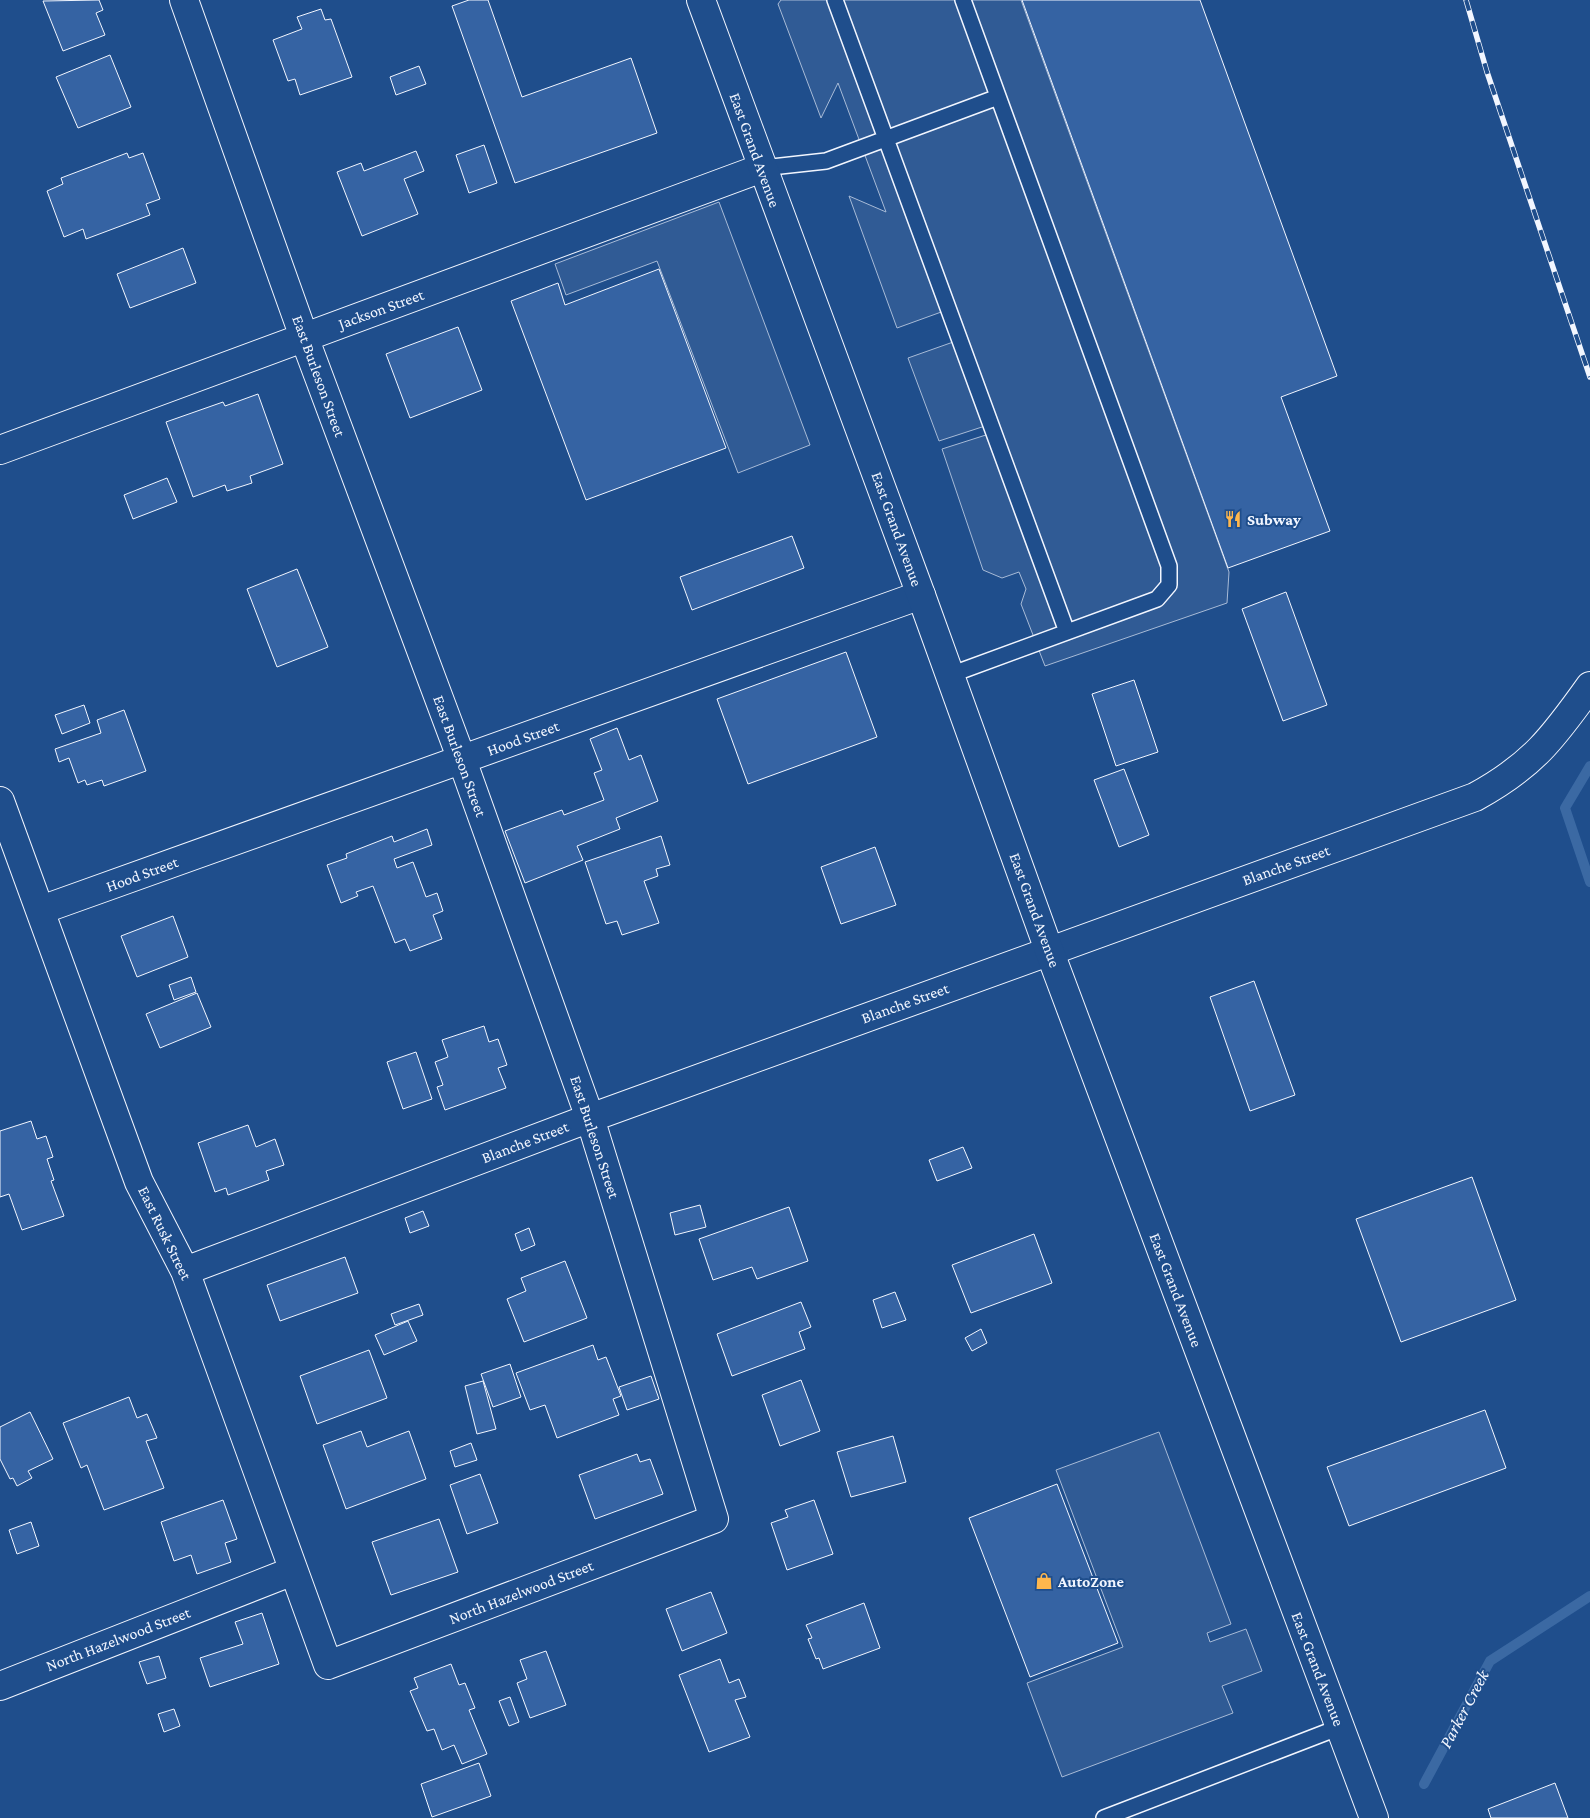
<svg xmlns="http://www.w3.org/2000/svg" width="1590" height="1818" viewBox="0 0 1590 1818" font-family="'Crimson Pro',serif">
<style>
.parking{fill:#305b95;stroke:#a8bbd7}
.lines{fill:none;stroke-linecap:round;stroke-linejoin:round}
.stream{stroke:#3b69a3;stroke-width:10}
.building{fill:#3563a3;stroke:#f2f6ff}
.lane-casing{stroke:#f2f6ff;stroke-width:18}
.street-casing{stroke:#f2f6ff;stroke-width:30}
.highway-casing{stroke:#f2f6ff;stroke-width:30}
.lane{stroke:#1f4e8c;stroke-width:15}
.street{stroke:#1f4e8c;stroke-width:28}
.highway{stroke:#1f4e8c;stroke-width:28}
.rail-casing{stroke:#f2f6ff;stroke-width:5.5}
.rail{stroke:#1f4e8c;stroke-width:4;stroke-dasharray:11;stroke-linecap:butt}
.labels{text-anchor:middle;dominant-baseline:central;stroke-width:4;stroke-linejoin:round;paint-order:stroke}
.street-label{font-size:16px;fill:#f2f6ff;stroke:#1f4e8c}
.poi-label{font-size:16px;font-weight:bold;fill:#f2f6ff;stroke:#1f4e8c;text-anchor:start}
.water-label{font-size:18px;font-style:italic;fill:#f2f6ff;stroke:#1f4e8c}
</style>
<rect width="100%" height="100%" fill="#1f4e8c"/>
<path class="parking" d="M781,0h240l208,572 -2,31 -182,63 -24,-62 5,-15 -7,-17 -17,6 -19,-8 -41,-121 47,-15 -4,-8 -46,15 -31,-83 48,-17 -12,-30 -47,17 -48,-132 37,16 -48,-129 -17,35 -43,-114z
M719,202l91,243 -72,28 -81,-212 -91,34 -11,-31z
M1159,1432l72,192 -24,9 3,9 36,-13 16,42 -40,15 11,27 -171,64 -35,-94 96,-36 -67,-177z"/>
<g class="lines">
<path class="stream" d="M1590,766l-25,42 25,74
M1424,1784l66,-123 100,-65"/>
</g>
<path class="building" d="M99,0l4,10 -7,3 9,22 -42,16 -20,-50z
M469,0h19l34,97 109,-39 26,75 -142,50 -63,-177z
M1022,0h178l137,376 -56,21 49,134 -102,37z
M321,9l4,11 6,-1 21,58 -52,18 -5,-16 -7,2 -15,-41 29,-11 -5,-12z
M110,55l21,52 -53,21 -22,-51z
M419,66l7,18 -30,11 -6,-18z
M484,145l13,38 -28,10 -13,-38z
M416,151l8,20 -20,8 14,35 -56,22 -25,-64 24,-9 3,8z
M127,153l2,5 14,-5 17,46 -14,5 4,11 -64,24 -3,-10 -19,8 -17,-46 16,-7 -2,-6z
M183,248l13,35 -66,25 -13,-34z
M659,269l67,179 -140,52 -75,-199 47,-18 7,22z
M458,327l24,63 -72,28 -24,-64z
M258,394l25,70 -33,12 2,7 -25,8 -2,-6 -32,12 -27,-75 57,-20 2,4z
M167,478l10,24 -44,17 -9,-24z
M792,536l12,32 -112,42 -12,-33z
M297,569l31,78 -51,20 -30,-78z
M1286,592l41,113 -44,16 -41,-112z
M846,652l31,85 -129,47 -31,-85z
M1134,680l24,72 -42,14 -24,-72z
M84,705l6,18 -28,11 -7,-19z
M124,710l22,61 -42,15 -2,-6 -15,5 -2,-5 -7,3 -9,-25 -10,4 -4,-13 46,-16 -4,-13z
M617,728l12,32 12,-5 17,46 -42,17 4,11 -43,17 6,14 -58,23 -20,-52 57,-21 2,5 40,-15 -10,-27 8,-3 -12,-31z
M1124,769l25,66 -30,12 -25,-67z
M427,829l5,16 -38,14 3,9 16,-6 13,35 11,-4 6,18 -10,4 9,24 -32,12 -5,-12 -10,4 -22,-57 -17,6 2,4 -17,7 -14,-38 20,-7 -1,-4 46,-18 2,6z
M661,836l9,29 -14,4 2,7 -14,5 15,42 -37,12 -5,-14 -11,3 -21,-62z
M875,847l21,58 -55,19 -20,-57z
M173,916l15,41 -51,20 -16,-41z
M191,977l5,15 -22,8 -5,-15z
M1254,981l41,114 -45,16 -40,-114z
M197,993l14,34 -51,21 -14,-34z
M484,1026l5,16 9,-3 9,26 -9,3 8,20 -61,22 -8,-23 6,-2 -8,-23 13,-5 -6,-17z
M416,1052l16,47 -29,10 -16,-47z
M31,1121l6,18 9,-3 7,21 -6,2 7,21 -3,1 13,35 -42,14 -13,-36 -9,3v-66z
M248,1125l8,22 19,-8 9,26 -18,6 3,9 -41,15 -2,-7 -11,4 -17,-49z
M963,1147l9,21 -35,13 -8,-21z
M1472,1177l44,123 -115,42 -45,-123z
M700,1205l6,22 -31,8 -5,-22z
M789,1207l19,54 -51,18 -5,-12 -39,13 -14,-41z
M423,1211l6,15 -19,7 -5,-15z
M529,1228l6,17 -14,6 -6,-17z
M1034,1234l18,49 -81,30 -19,-48z
M345,1257l13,36 -78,28 -13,-36z
M565,1261l22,57 -63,24 -17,-43 19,-8 -5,-13z
M895,1292l11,28 -24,8 -9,-28z
M801,1302l10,25 -12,5 6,17 -73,27 -15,-42z
M419,1304l4,11 -28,10 -4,-11z
M408,1321l9,20 -33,14 -9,-20z
M981,1329l6,14 -15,8 -7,-13z
M593,1345l5,15 8,-3 15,39 -8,3 6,16 -62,23 -12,-33 -15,5 -14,-37z
M369,1350l18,48 -70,26 -17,-48z
M510,1364l11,33 -28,10 -12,-33z
M651,1376l8,23 -32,11 -8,-23z
M801,1380l19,51 -40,15 -18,-51z
M483,1381l13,48 -19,5 -12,-48z
M129,1397l8,21 10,-4 10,24 -11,3 18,47 -60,22 -17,-45 -6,3 -18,-45z
M1485,1410l21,58 -157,58 -22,-59z
M30,1412l23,47 -25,12 4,7 -15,8 -4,-8 -3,1 -10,-20v-32z
M361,1431l6,16 42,-16 17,48 -80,30 -23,-64z
M893,1436l13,46 -55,15 -14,-45z
M471,1443l6,17 -22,7 -5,-16z
M637,1454l3,8 10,-3 13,35 -68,25 -16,-44z
M480,1474l18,49 -31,11 -17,-49z
M1057,1484l61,159 -88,34 -61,-159z
M223,1500l14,39 -12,4 6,19 -34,12 -6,-19 -17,6 -13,-39z
M814,1500l19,54 -46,16 -16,-47 17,-6 -3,-7z
M439,1519l19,53 -67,23 -19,-53z
M31,1522l8,24 -22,8 -8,-24z
M711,1592l16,41 -45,18 -16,-42z
M864,1603l16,45 -57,21 -4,-11 -3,1 -8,-20 4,-1 -6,-13z
M262,1613l17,51 -69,23 -10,-29 43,-14 -8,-22z
M546,1651l20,54 -36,13 -13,-35 10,-4 -7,-19z
M159,1656l7,22 -19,6 -8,-22z
M720,1659l9,24 10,-4 7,18 -11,3 15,37 -41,15 -30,-77z
M451,1664l8,21 6,-2 10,25 -6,2 18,44 -25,10 -8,-19 -12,5 -8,-21 -7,2 -17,-40 8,-3 -4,-10z
M510,1697l9,25 -10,4 -10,-25z
M174,1709l6,17 -16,6 -6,-18z
M479,1763l12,33 -59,21 -11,-33z
M1555,1783l13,35h-77l-3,-9z"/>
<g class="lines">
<g class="lane-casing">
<path id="lane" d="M835,0l232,632
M762,168l64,-7 172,-64
M950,675l207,-76 12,-14v-19l-206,-566
M1104,1818l236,-91"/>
</g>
<g class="street-casing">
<path id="street" d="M0,450l762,-282
M0,801l139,381 46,89 143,394 386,-146 -124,-401 -128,-358 -158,-423 -120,-337
M41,910l880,-315
M185,1271l405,-153 885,-321c57,-31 78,-59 115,-111
M0,1686l293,-115"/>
</g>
<g class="highway-casing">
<path id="highway" d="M701,0l220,595 128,355 325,868"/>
</g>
<use href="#lane" class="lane"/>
<use href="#street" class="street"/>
<use href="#highway" class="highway"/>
<g class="rail-casing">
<path id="rail" d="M1466,0l21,72 103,305"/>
</g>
<use href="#rail" class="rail"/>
</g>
<defs>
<g id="restaurant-bare" transform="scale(1.35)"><path d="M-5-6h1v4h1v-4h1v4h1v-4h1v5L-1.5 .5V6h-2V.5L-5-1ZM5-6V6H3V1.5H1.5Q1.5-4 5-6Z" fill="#ffb74d" stroke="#1f4e8c" stroke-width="2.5" paint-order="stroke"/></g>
<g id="shop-bare" transform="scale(1.35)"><path d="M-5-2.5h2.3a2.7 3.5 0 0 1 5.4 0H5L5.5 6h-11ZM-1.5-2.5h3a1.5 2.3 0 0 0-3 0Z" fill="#ffb74d" stroke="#1f4e8c" stroke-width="2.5" paint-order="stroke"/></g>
</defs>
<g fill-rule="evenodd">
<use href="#restaurant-bare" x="1233" y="519"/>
<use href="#shop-bare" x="1044" y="1581"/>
</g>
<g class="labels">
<g class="street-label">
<text transform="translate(755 150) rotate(70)">East Grand Avenue</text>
<text transform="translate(381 309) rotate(-20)">Jackson Street</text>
<text transform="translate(319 376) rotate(70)">East Burleson Street</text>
<text transform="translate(897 529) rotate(70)">East Grand Avenue</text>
<text transform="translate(523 738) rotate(-20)">Hood Street</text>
<text transform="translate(460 756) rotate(70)">East Burleson Street</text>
<text transform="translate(1286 865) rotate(-20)">Blanche Street</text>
<text transform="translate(142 874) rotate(-20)">Hood Street</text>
<text transform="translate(1035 910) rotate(70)">East Grand Avenue</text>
<text transform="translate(905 1003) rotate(-20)">Blanche Street</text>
<text transform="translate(595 1137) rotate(72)">East Burleson Street</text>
<text transform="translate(525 1142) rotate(-21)">Blanche Street</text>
<text transform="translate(165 1233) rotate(64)">East Rusk Street</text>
<text transform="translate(1176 1290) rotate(69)">East Grand Avenue</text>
<text transform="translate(521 1592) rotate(-21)">North Hazelwood Street</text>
<text transform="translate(118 1639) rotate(-21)">North Hazelwood Street</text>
<text transform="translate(1318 1669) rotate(69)">East Grand Avenue</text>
</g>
<g class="poi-label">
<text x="1247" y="519">Subway</text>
<text x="1058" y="1581">AutoZone</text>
</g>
<g class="water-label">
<text transform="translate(1464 1709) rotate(-62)">Parker Creek</text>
</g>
</g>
</svg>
